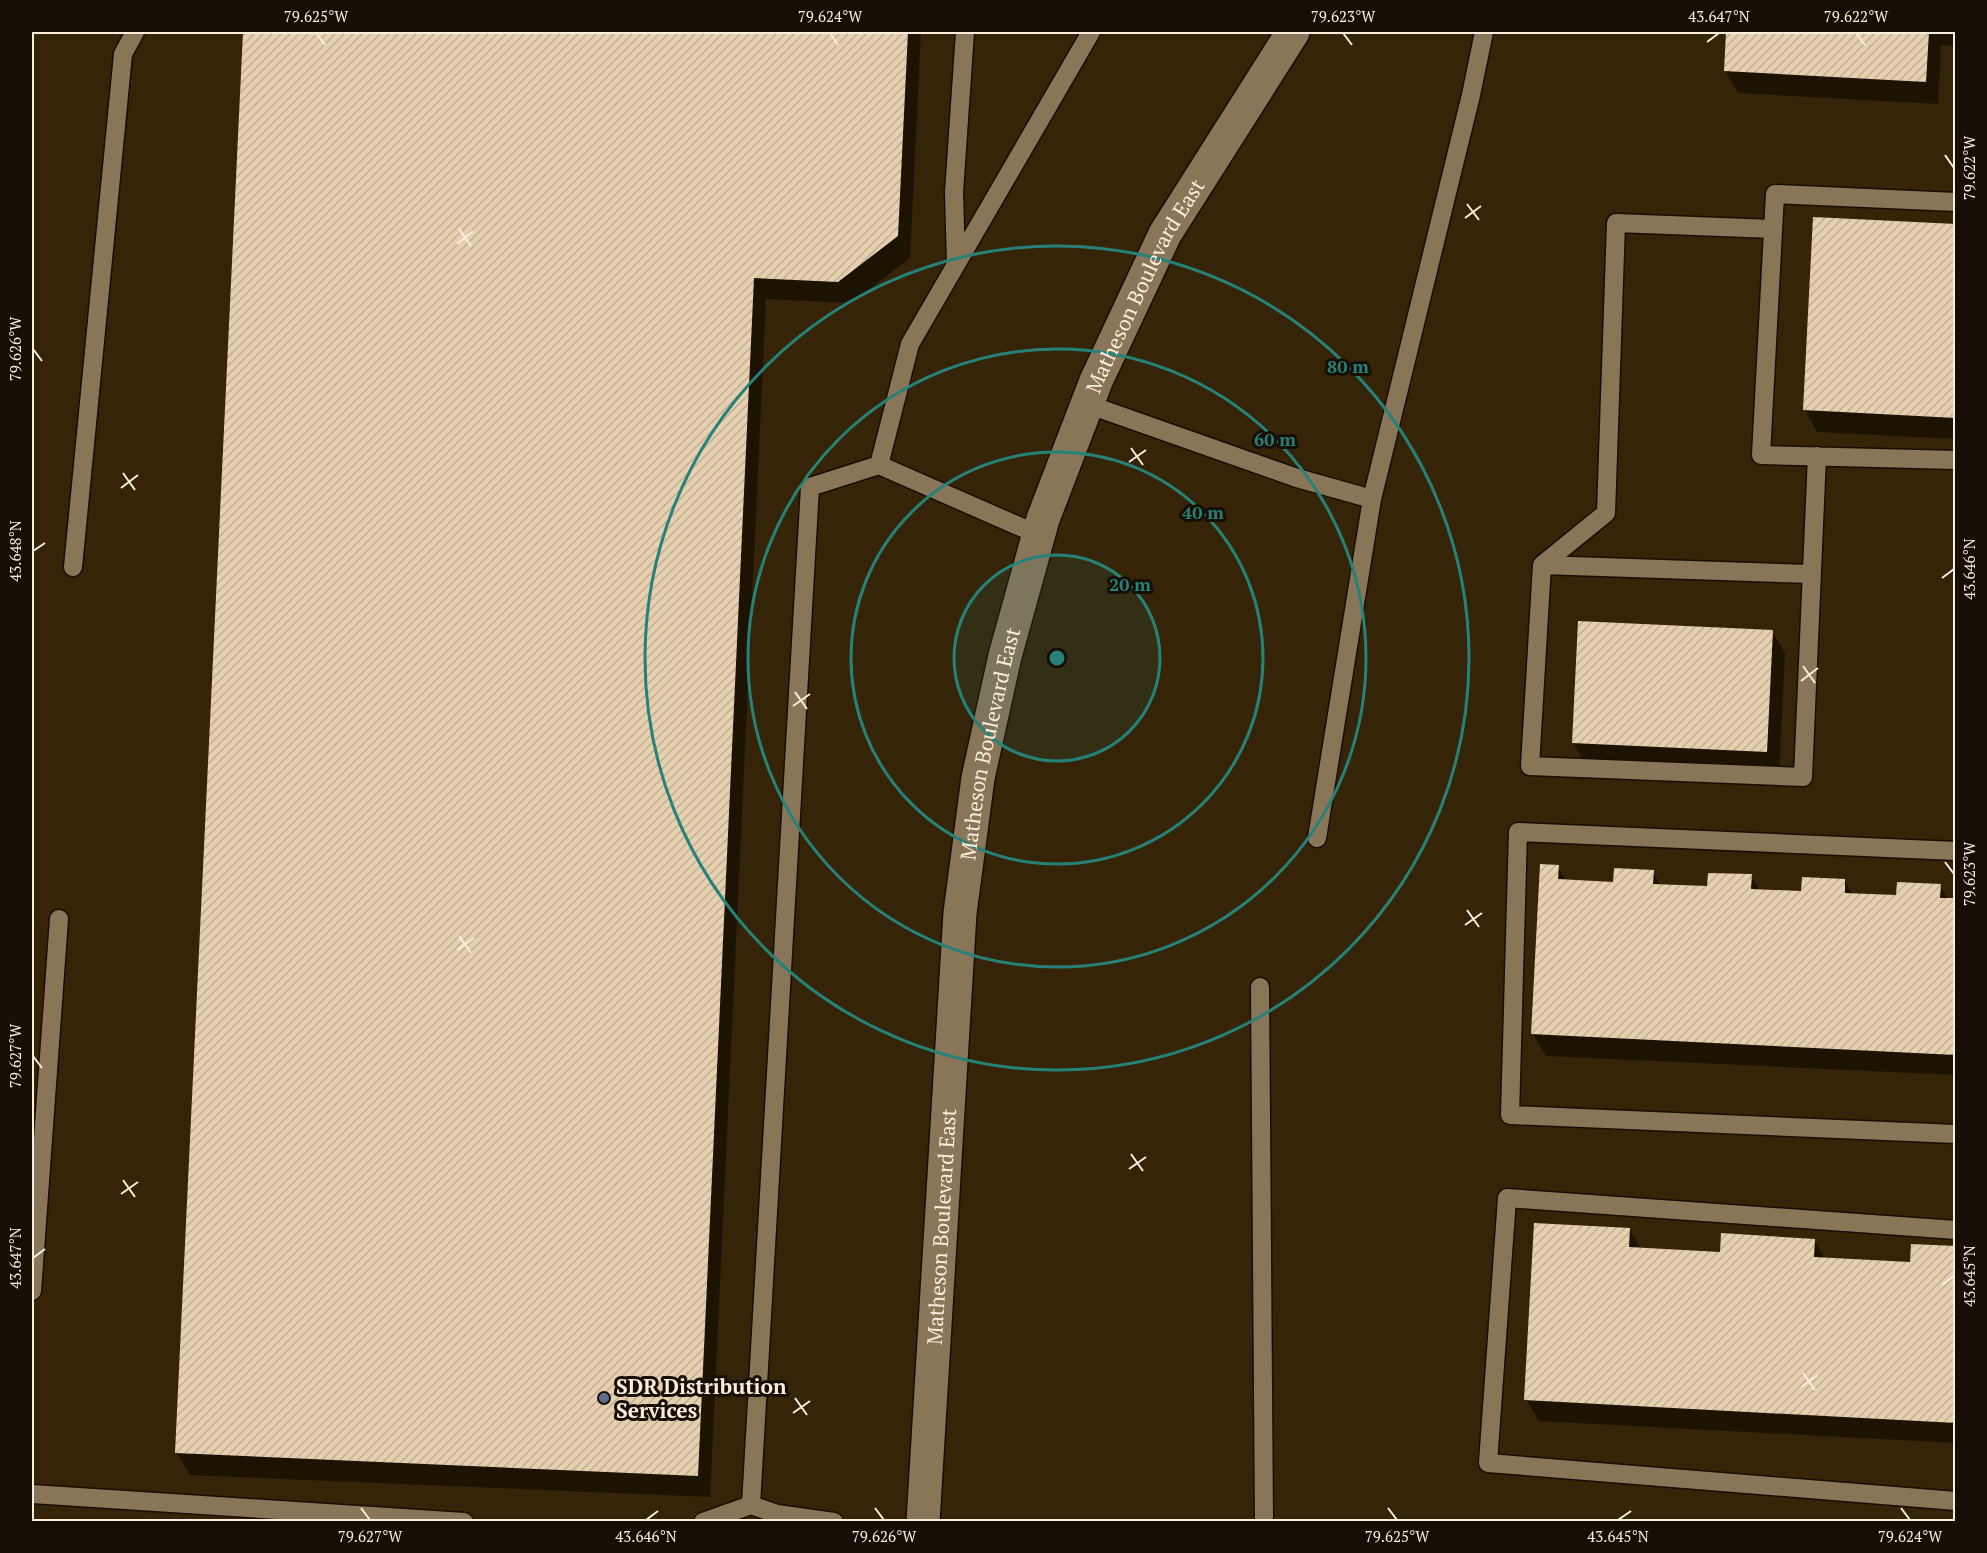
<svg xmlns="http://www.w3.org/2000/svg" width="1987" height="1553" viewBox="0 0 1987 1553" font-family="'PT Serif',serif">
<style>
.shadow{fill:#0007}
.building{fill:url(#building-hatch)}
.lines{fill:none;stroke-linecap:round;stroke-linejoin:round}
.service-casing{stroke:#1a0e00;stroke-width:21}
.tertiary-casing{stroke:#1a0e00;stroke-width:36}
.service{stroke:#897558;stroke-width:18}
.tertiary{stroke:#897558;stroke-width:33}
.ticks{fill:none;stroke:#f9eedd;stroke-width:2}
.ring{fill:none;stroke:#268279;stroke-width:3}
.service-dot{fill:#5c6f8a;stroke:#170f05;stroke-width:2}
.labels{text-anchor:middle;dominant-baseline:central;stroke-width:6;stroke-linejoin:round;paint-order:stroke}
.street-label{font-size:21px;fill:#f9eedd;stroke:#170f05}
.poi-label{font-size:21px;font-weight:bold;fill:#f9eedd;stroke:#170f05;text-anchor:start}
.centre{fill:#268279;stroke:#170f05;stroke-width:3}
.ring-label{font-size:18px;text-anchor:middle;font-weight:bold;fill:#268279;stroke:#170f05;stroke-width:6;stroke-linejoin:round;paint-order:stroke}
.neatline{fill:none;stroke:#f9eedd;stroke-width:2}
.ticks-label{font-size:15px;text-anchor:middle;fill:#f9eedd}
</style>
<defs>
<pattern id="building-hatch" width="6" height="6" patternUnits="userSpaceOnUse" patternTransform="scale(1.5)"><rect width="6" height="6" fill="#e6d0b0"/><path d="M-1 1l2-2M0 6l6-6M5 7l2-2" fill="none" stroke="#bfae94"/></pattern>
</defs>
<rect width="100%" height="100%" fill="#352407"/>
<path class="shadow" d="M244,32h677l-11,226 -59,45 -85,-4 -56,1198 -520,-22 -13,-22z
M1728,32h228v14l-15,-1 -3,59 -200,-11 -13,-22z
M1815,219l141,7v213l-139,-7 -12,-22z
M1772,631l13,22 -6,121 -193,-9 -13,-22z
M1558,867l8,14 48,3 39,-12 8,14 47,2 43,-12 9,14 43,2 42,-11 8,14 45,2 42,-12 8,15h8v175l-410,-19 -13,-22z
M1630,1230l11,19 80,4 93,-13 11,19 86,5 45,-16v195l-417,-22 -13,-22z"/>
<path class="building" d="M243,32h665l-10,204 -60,46 -84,-4 -56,1198 -523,-23z
M1726,32h203l-3,50 -202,-11z
M1813,217l143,7v194l-153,-8z
M1578,621l195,9 -6,122 -195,-9z
M1540,864l19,1 -1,14 55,3 1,-14 40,2 -1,14 54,2 1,-13 44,1 -1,15 50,2 1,-14 43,2v14l51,2 1,-13 44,2 -1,14h16v157l-425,-21z
M1534,1223l96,5 -1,19 91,5 1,-19 94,6 -1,18 96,5 1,-18 45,2v177l-432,-23z"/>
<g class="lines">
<g class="service-casing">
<path id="service" d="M1956,202l-181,-8 -14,261 195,5
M1773,229l-157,-6 -10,290 -64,52 -12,201 273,11 14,-321
M956,264l-2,-72 11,-160
M1087,404l210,74 75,21 -55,339
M879,465l31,-121 181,-312
M1372,499l99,-404 13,-63
M1542,565l269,9
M73,567l50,-513 12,-22
M1956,851l-438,-19 -8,283 446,19
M1260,987l4,535
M1956,1230l-449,-32 -19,265 468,38
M32,1291l27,-372
M32,1494l432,28
M703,1522l48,-17
M834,1522l-57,-8 -26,-9 59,-1018 69,-22 160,70"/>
</g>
<g class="tertiary-casing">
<g id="tertiary">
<path id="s1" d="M923,1522l37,-609 18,-135 27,-122 38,-137 53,-138 69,-147 128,-202"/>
</g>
</g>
<use href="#service" class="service"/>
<use href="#tertiary" class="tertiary"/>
</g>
<path class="ticks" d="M316,33l9,12M830,33l8,12M1343,33l9,12M1856,33l9,12M1707,42l12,-9M1945,155l9,13M1467,204l12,16M1465,218l16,-12M459,229l12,17M457,244l16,-13M33,349l9,12M1131,448l12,17M1129,462l17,-12M123,473l12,17M121,488l17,-13M33,551l12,-8M1942,578l12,-9M1803,666l12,17M1801,681l17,-13M795,692l12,17M793,706l17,-12M1945,862l9,12M1467,910l12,17M1465,925l17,-12M459,936l12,17M457,950l17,-12M33,1056l9,12M1131,1154l12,17M1129,1169l17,-12M123,1180l12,17M121,1194l17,-12M33,1258l12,-9M1942,1285l12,-9M1803,1373l12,17M1801,1387l17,-12M795,1398l12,17M793,1413l17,-12M361,1508l9,12M875,1508l9,12M1388,1508l9,12M1901,1508l9,12M646,1520l12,-9M1618,1520l13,-9"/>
<circle cx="1057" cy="658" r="103" fill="#268279" fill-opacity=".12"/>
<g class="ring">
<circle cx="1057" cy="658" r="103"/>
<circle cx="1057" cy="658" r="206"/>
<circle cx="1057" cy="658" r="309"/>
<circle cx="1057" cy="658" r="412"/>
</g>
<circle class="service-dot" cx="604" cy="1398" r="6"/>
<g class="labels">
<g class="street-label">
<text stroke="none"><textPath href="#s1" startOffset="1268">Matheson Boulevard East</textPath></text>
<text stroke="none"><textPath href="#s1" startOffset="782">Matheson Boulevard East</textPath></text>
<text stroke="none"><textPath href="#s1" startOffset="296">Matheson Boulevard East</textPath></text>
</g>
<g class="poi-label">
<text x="616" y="1386">SDR Distribution<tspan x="616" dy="24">Services</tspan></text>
</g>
</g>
<circle cx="1057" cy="658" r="9" class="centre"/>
<g class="ring-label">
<text x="1348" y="373">80 m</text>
<text x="1275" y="446">60 m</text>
<text x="1203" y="519">40 m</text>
<text x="1130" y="591">20 m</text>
</g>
<rect width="1987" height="1553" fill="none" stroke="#170f05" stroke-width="66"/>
<rect x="33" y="33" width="1921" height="1487" class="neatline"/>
<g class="ticks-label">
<text x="316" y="22">79.625°W</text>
<text x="830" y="22">79.624°W</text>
<text x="1343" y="22">79.623°W</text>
<text x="1719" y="22">43.647°N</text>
<text x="1856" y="22">79.622°W</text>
<text transform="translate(1970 168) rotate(-90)" y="5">79.622°W</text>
<text transform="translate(16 349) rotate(-90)" y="5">79.626°W</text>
<text transform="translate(16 551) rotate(-90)" y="5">43.648°N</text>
<text transform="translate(1970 569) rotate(-90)" y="5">43.646°N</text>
<text transform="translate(1970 874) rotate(-90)" y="5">79.623°W</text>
<text transform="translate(16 1056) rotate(-90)" y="5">79.627°W</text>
<text transform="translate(16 1258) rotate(-90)" y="5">43.647°N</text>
<text transform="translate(1970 1276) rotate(-90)" y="5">43.645°N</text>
<text x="370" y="1542">79.627°W</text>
<text x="646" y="1542">43.646°N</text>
<text x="884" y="1542">79.626°W</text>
<text x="1397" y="1542">79.625°W</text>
<text x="1618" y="1542">43.645°N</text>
<text x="1910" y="1542">79.624°W</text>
</g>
</svg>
